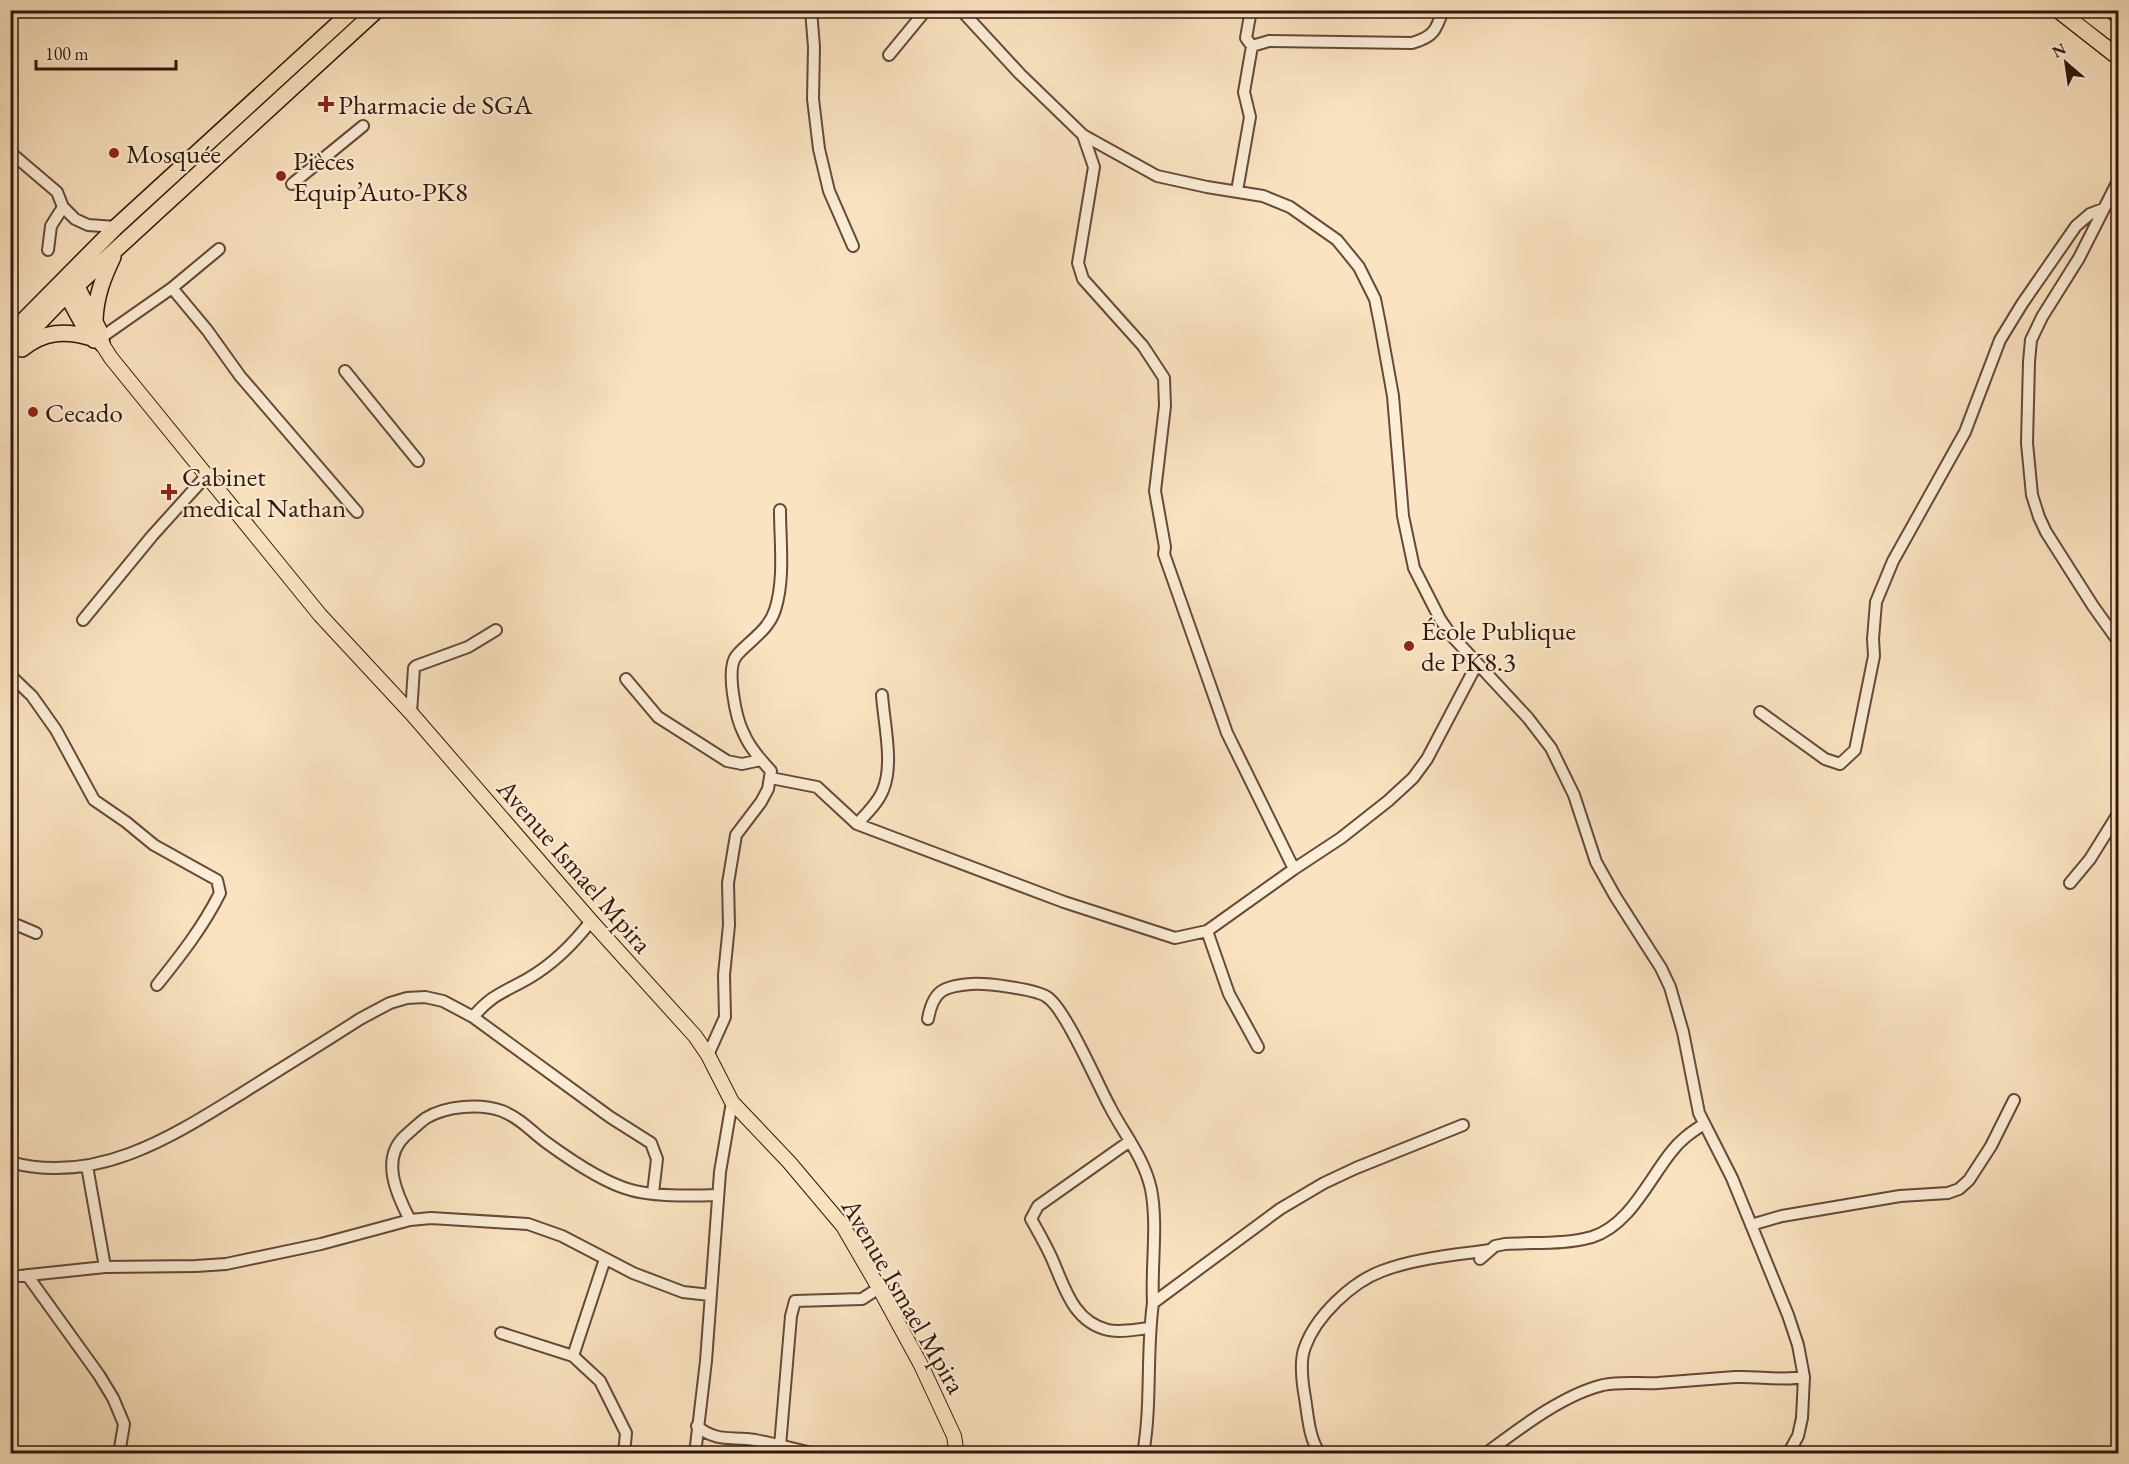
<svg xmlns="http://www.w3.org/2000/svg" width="2129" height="1464" viewBox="0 0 2129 1464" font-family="'EB Garamond',serif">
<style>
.green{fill:#d8c0a1;stroke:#866b56;stroke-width:1.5}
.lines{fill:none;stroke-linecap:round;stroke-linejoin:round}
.minor-casing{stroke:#654939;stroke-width:14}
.major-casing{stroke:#33160c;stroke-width:16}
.highway-casing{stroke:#33160c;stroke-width:18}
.minor{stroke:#fcedd6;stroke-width:10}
.major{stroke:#fae3c0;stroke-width:14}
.highway{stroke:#fae3c0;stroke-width:15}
.poi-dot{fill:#8f2418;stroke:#fcedd6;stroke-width:2}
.labels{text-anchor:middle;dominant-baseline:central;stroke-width:4.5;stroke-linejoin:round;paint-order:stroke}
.poi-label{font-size:27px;fill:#33160c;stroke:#fcedd6;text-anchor:start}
.street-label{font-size:27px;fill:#33160c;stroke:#fcedd6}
</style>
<rect width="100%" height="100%" fill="#fae3c0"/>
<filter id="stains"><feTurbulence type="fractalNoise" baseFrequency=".00333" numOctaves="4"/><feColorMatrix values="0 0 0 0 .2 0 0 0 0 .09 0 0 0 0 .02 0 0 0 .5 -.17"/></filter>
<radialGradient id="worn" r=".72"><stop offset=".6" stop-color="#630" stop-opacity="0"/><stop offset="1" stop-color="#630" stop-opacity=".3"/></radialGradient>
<path class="green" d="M361,11h7l-212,194 -2,-3z"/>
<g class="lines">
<g class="minor-casing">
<path id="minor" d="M811,10l3,37 -1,52 6,50 10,42 24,55
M961,10l59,64 63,61 74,41 50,11 56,9 27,11 47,33 22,27 16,32 5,25 13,72 10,120 11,52 26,51 11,16 77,83 23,30 23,47 22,67 19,34 46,72 9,19 13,45 16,81 33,65 56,137 10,30 6,32 -2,41 -4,18 -10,18
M1251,10l-5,28 6,8 17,-5 143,2c21,-6 24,-12 31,-33
M889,55l37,-45
M10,152l47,40 6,15 12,12 13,6 28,2
M2118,181l-39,77 -37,59 -11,23 -2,22 -2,81 5,52 7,22 7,15 47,74 25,35
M292,184l71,-58
M1237,191l13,-74 -6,-25 8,-46
M48,250l3,-24 12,-19
M172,288l35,42 33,46 117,136
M102,337l70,-49 47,-39
M345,371l73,90
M83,620l69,-84 55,-61
M10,675l22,21 24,34 38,70 32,22 28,23 63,35 3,13c-17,34 -39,62 -63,92
M626,679l32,38 69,44 15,3 19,-4
M1760,712l65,47 15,5 15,-14 19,-94 -1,-17 3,-37 17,-41 72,-129 35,-92 22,-36 54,-78 14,-12 13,-5
M411,713l3,-45 2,-2 52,-19 28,-17
M771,778l46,9 40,37 207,78 111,36 32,-7 87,-62 -67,-136 -63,-179 1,-7 -10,-56 10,-85 -1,-28 -21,-32 -60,-67 -5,-16 16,-96 -11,-32
M857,824c9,-10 21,-21 26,-34 11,-26 1,-66 -1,-95
M1294,869l47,-31 47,-37 25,-23 14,-19 50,-95
M2070,883l20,-24 28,-45
M10,922l26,11
M1207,931l22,63 29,53
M473,1017c19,-23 32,-25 56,-39 24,-14 45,-35 62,-57
M928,1019c5,-28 15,-33 43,-35 15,-1 65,5 76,13 18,11 51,88 63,110 14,27 34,51 41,82 7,36 0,76 2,114
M708,1055l17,-38 -1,-42 5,-50 -1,-42 8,-48 25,-33 7,-13 3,-18c-10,-11 -21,-23 -27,-37 -8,-15 -19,-66 -7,-79 13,-15 31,-24 38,-45 10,-31 5,-68 5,-100
M1130,1141l-92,65 -7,13c8,14 16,28 22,42 12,28 21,61 55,69 13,3 28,-1 42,-2
M10,1162c87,24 163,-26 234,-70 38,-24 77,-48 116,-73l30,-16 17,-5 18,-1 18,4 30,16 137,100 41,26 6,16 -4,34
M87,1166l18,101
M410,1220c-13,-25 -30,-61 -5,-84 7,-6 14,-13 21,-18 20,-12 54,-15 76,-7 18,7 30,21 45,32 22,16 57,40 84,47 24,7 61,6 86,5
M1751,1225l31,-9 118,-20 48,-3 11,-4 10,-9 22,-34 23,-46
M1480,1259l15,-13 10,-2c28,-2 59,1 87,-7 38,-12 57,-58 80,-86 9,-12 20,-19 32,-27
M27,1275l72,100 14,23 11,26 -5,30
M10,1277l95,-10 91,-1 30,-2 95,-20 89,-24 21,-2 97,6 34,12 71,37 50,19 27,3
M501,1333l72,23 27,25 26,52 -2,21
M573,1356l32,-97
M697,1426c20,17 35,10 58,14 20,4 40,9 60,14
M780,1446l11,-130 4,-15 67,-2 17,-11
M695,1454l11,-93 14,-189 12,-70
M1143,1454c9,-50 3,-101 10,-151l127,-94 44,-26 32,-15 107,-43
M1320,1454c-12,-17 -12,-41 -16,-62 -2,-13 -4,-33 1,-45 11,-31 47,-65 77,-76 34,-13 73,-16 108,-21
M1485,1454c34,-25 77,-59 118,-69 19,-4 36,-1 55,-2 26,-2 51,-4 77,-6 23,-1 47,4 69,0"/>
</g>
<g class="major-casing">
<path id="major" d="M102,344l9,14 209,257 91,98 180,208 104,115 13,19 24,47 57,60 54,64 36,62 42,77 33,71 3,18"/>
</g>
<g class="highway-casing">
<path id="highway" d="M2058,10l60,47
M2084,10l34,26
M73,279l26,51 3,14
M62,286l23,42 9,12
M95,320c1,-24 8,-42 18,-63
M10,334l106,-107 237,-217
M22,349c22,-18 43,-19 70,-11
M10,353l51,-53 316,-290"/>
</g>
<use href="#minor" class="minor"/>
<use href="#major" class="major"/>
<use href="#highway" class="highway"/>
</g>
<g class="poi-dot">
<path d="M323 95h6v6h6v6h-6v6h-6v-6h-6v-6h6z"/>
<circle cx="114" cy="153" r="6"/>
<circle cx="281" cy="176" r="6"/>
<circle cx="33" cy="412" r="6"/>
<path d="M166 483h6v6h6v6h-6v6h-6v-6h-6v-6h6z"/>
<circle cx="1409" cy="646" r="6"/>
</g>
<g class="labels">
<g class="poi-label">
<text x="338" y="104">Pharmacie de SGA</text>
<text x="126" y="153">Mosquée</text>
<text x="293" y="160">Pièces<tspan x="293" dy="31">Equip’Auto-PK8</tspan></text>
<text x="45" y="412">Cecado</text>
<text x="182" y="476">Cabinet<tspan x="182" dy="31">medical Nathan</tspan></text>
<text x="1421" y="630">École Publique<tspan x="1421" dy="31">de PK8.3</tspan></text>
</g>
<g class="street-label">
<text transform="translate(575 866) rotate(49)">Avenue Ismael Mpira</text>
<text transform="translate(904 1296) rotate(60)">Avenue Ismael Mpira</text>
</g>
</g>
<rect width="2129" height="1464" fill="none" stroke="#fae3c0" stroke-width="36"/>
<rect x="12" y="12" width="2105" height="1440" fill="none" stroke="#33160c" stroke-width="3"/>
<rect x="18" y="18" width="2093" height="1428" fill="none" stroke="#33160c" stroke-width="1.5"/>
<g transform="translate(2066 63) rotate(331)" stroke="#fcedd6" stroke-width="4.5" paint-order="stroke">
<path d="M0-4.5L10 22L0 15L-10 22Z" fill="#33160c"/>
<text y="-9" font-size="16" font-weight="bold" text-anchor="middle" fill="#33160c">N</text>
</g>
<path d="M36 60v9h140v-9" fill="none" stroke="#33160c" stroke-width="3"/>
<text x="45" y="60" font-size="18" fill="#33160c" stroke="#fcedd6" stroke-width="4.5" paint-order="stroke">100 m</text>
<rect width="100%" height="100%" filter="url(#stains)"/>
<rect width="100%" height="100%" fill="url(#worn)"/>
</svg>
